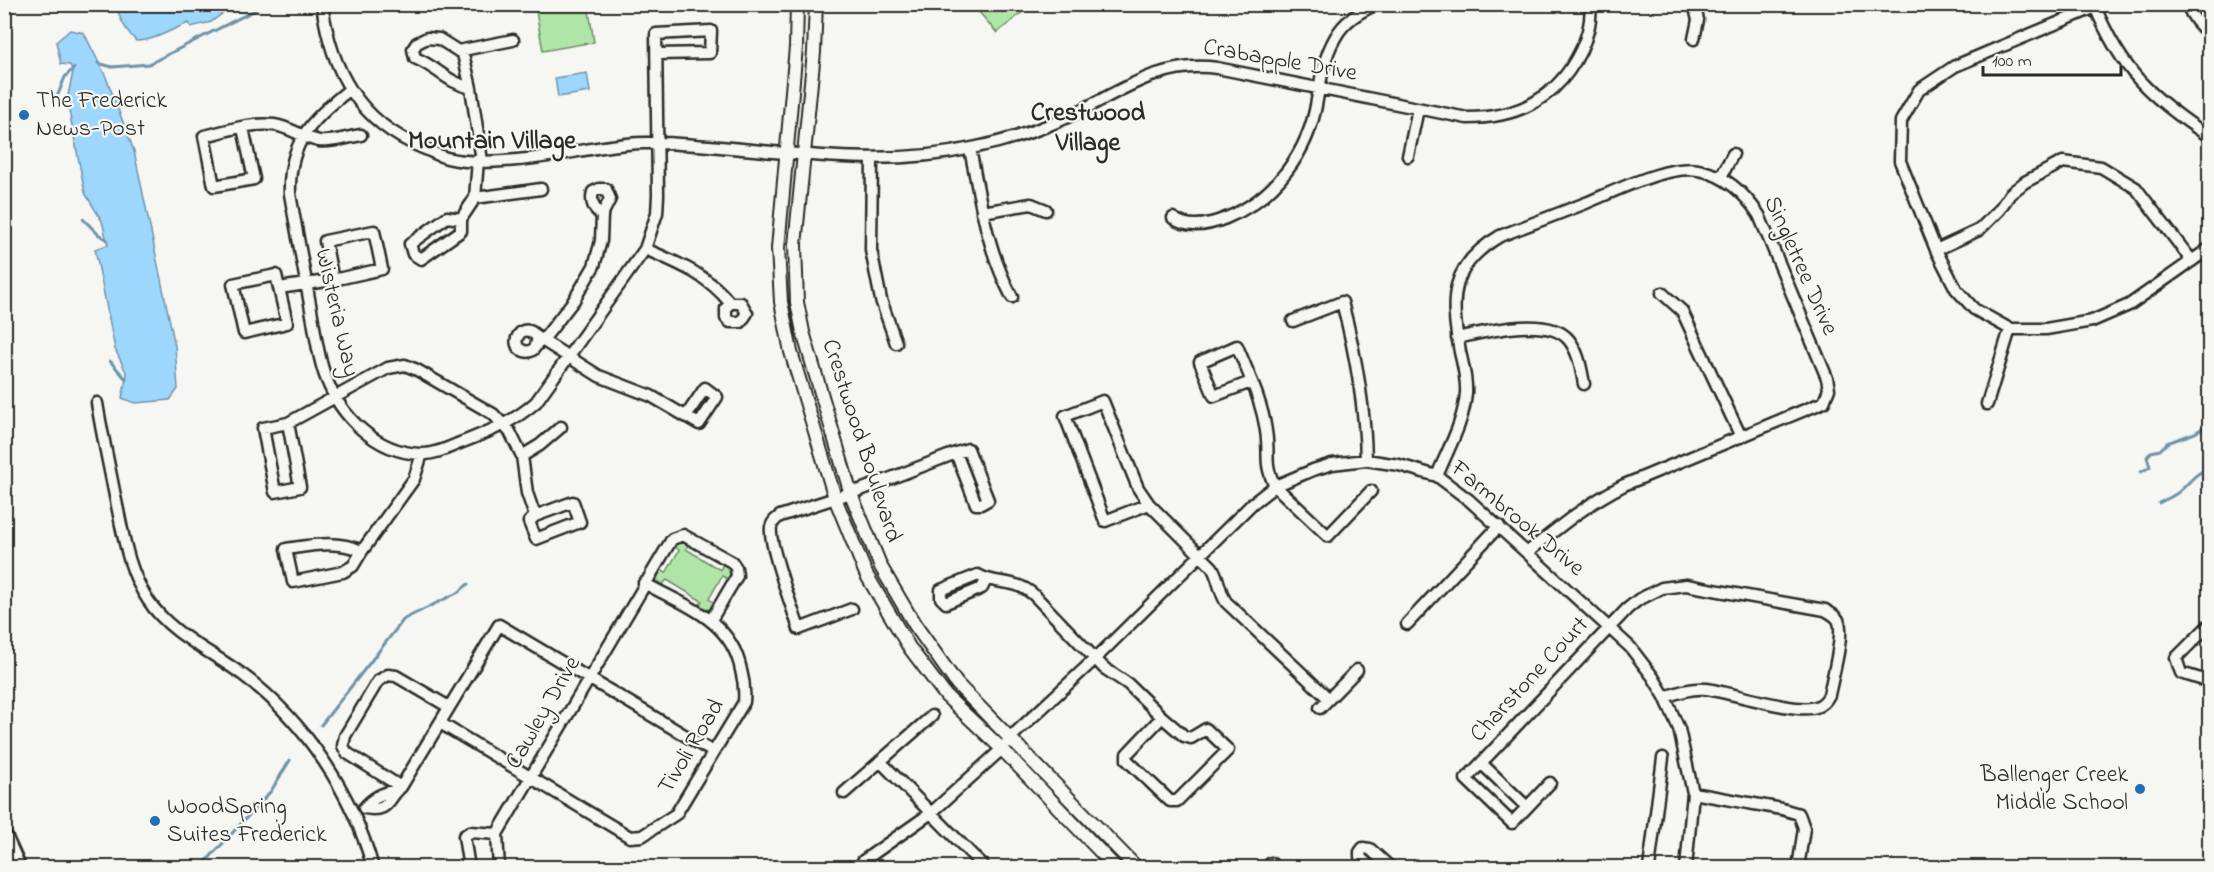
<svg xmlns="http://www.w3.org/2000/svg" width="2214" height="872" viewBox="0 0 2214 872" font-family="'Indie Flower',sans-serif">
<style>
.green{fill:#afe5a7;stroke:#6d8869;stroke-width:1.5}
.water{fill:#9dd7fd;stroke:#6f92a9;stroke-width:1.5}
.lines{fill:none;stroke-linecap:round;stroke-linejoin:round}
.stream{stroke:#6f92a9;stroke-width:3}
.minor-casing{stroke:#2b2b2b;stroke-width:15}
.major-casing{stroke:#2b2b2b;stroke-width:16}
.highway-casing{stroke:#2b2b2b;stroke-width:20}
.minor{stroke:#f6f6f2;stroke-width:10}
.major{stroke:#f6f6f2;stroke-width:12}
.highway{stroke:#f6f6f2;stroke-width:15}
.poi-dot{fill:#1f6fb2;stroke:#f6f6f2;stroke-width:2}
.labels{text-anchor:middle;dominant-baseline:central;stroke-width:4.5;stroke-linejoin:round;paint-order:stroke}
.street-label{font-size:24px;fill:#2b2b2b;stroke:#f6f6f2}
.poi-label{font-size:24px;fill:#2b2b2b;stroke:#f6f6f2;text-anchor:start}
.neighbourhood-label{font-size:26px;font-weight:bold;fill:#2b2b2b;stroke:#f6f6f2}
</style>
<rect width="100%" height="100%" fill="#f6f6f2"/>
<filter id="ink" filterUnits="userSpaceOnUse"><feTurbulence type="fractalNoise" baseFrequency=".0167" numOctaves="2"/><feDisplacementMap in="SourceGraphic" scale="12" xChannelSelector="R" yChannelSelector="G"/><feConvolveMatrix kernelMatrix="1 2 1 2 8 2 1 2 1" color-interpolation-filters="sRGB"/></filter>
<g filter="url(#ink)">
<path class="green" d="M535,5h53l6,37 -51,9z
M973,5h58l-34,28z
M680,541l9,2 -3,6 34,21 3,-6 6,5 1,8 -2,2 -6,-3 -13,23 6,4 -4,6 -6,1 -6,-4 3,-5 -35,-21 -5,5 -5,-5 2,-11 7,4 13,-23 -6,-4z"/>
<path class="water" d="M117,5v-1l117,1 -23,17 -20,5 -2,-4c-18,6 -34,18 -53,18 -10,-11 -17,-21 -19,-36z
M70,30l14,3 22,44 28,74 41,195 3,43 -8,11 -35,3 -13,-5 5,-24 -12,-25 -20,-100 13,-4 -6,-24 -17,-28 -18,-93 6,-28 -3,-7 -9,-1 -5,-22z
M587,73l3,19 -32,5 -3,-19z"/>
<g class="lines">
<path class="stream" d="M98,63l14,4 37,-3 118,-60
M57,97l8,-20 9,-9
M83,219l15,15 9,6
M110,361l16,18
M2141,472l9,-5 -3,-10 4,-5 9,-2 7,-7 28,-10 15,-10
M2159,503c7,-4 16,-7 22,-13 9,-8 16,-19 29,-21
M321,725l83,-106 55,-27 9,-8
M200,868l71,-77 19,-31"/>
<g class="minor-casing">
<path id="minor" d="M322,4c9,67 37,118 101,144 8,3 16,8 24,10 19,5 50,4 70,2 48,-4 96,-19 145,-17 103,4 208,28 310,5 30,-6 59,-15 87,-27 53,-23 98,-62 158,-53l250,50c52,0 91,-20 114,-68 6,-13 11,-31 9,-46
M2094,4c27,67 57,94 116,133
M2103,4l-148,62 -36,24 -18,31 -1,40 36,89 20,39 18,20 36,20h36l46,-8 37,-16 81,-57
M2187,4c5,13 11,22 23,30
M427,38l12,1 24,15 8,34c-25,-6 -34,-21 -56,-30l-2,-9 4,-6z
M1694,39l4,-19 -4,-16
M458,51l55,-11
M471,88l11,73
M349,90c-37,29 -61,53 -59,104 7,40 15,81 22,121 4,21 6,43 14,63 15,39 50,74 94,76 13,1 28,-6 40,-11 26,-10 54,-21 76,-41l109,-153 12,-36 1,-18 -2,-161 55,-3 -1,22 -53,1
M243,128l11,51 -40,7 -10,-50c22,-5 48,-14 70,-11 16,2 29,13 45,16 13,2 29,-4 42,-6
M970,149c11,54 16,98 42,148
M1408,156l10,-47
M872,159l-1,91 10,50 15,43
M1721,177l12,-23
M475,198l66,-9
M982,212l49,-8 15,6
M1173,218c16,12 36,7 53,0 49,-20 83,-66 91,-118 4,-22 7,-43 18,-62 9,-17 24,-26 42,-34
M461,219l-14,-2 -37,27 3,10 8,5 40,-28v-12l14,-21 3,-38
M645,249c33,14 63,26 85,54h11l6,10 -6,9h-11l-4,-4v-10l4,-5
M1936,250l43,-20 20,-20 11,-16 15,-12 38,-20 38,5 35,21 56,73
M279,288l-3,-13 -43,9 11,49 43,-10 -8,-35 54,-8 -8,-39 49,-10 8,38 -49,11
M1662,293l20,18 59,126
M1293,321l49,-19c14,53 23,104 24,158
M537,337c-15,-19 -30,9 -13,14 10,3 14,-7 13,-14l62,39 52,20 48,28 18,-27 -12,-9 -19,28
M1457,338c27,-6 92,-23 112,2 10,13 12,28 15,44
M543,340l31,-40 20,-34 7,-25 1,-26 8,-16 -4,-10h-7l-6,3c-3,10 1,18 9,23
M1251,382l-37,14 -14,-34 37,-16c11,27 25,55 29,85 4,24 -3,31 9,55l53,50 43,-45
M97,403c5,31 12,62 18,93 8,36 12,73 33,104 22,34 63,51 95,75 62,46 110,119 130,193
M1987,404l23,-75
M288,423l12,64 -25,5 -12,-64 25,-5 100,-55 17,-3 12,5 76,44 17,18 12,24 5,37 8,23 38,-14 7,20 -44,17 -7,-17 6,-6
M522,456l18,-11 21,-18
M1437,476c11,-27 27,-54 29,-83 1,-14 -3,-28 -6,-41 -10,-54 -11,-86 40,-116 29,-11 57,-22 86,-33 30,-12 85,-41 117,-32 25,6 42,23 56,44l68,163 2,11 -5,13 -200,83c-36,18 -65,42 -96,67
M1149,504l-44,17 -40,-105 38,-15 35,87 11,16 63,63c7,11 7,24 14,35l103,97
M362,551l-9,15 -10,6 -50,10 -7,-33c28,-4 50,-9 76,2l52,-72 8,-25
M986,580l-4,8 -36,15 -5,-5v-8l37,-15c19,11 37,3 56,20l70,73 24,16 34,33
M852,609l-53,20c-6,-20 -31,-85 -28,-102 1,-5 5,-8 9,-11l83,-27 93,-36 12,-4 20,51 -7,4h-5l-20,-51
M1407,624l92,-98
M2210,624l-34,34 5,15 29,9
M1320,708l37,-38
M1162,717l22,19 7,2 15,-9 22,21 -51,51h-7l-43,-41v-6z
M440,723l190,114 12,-1 34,-22 68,-112c1,-11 0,-21 -3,-32 -10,-51 -56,-64 -97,-87
M880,761l105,107
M1481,763l46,44
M1550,783l-38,40 -46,-44 161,-170 11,-9 24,-12 24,-3 139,25c5,3 12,6 14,12 5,15 -7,57 -10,73 -3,6 -7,10 -13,12 -20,7 -86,-15 -110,-18 -15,-1 -27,3 -41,8
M401,787l-54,-34 -4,-7 2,-10 33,-55 10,-6 8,1 53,31
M395,792c-11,-2 -24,8 -31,16 26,5 23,-9 37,-21l98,-162 214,127
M844,793l88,-77
M1693,793l89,16 17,5 5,14 -6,40
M863,861l68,-48 71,-64 9,-12 84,-78 158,-156 22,-17 38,-16 19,-6 34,-4 33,5 38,11 32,24 161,147 23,30 12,20 14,32 14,64 -7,75
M469,868l-5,-32 6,-4 27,2
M499,868l-2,-34 175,-295 11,-4 49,27 4,6 1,8 -26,44
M1267,868l4,-5 5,5
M1371,868l-11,-11v-5l3,-4 7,1 21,19
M1649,868l14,-110"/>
</g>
<g class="major-casing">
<path id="major" d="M797,4l-1,43 -18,201 3,54 10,50 44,146 31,76 43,73 37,49 56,53 114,119
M816,4l-2,48 -19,193 2,57 6,30 48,162 30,73 34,58 42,59 180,184"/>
</g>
<g class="highway-casing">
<path id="highway" d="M4,837l14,31"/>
</g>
<use href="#minor" class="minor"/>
<use href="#major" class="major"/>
<use href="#highway" class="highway"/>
</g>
</g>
<g class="poi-dot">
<circle cx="24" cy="115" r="6"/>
<circle cx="2140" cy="789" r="6"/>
<circle cx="155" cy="821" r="6"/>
</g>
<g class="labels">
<g class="street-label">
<text transform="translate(1280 61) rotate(10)">Crabapple Drive</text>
<text transform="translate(1800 266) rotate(66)">Singletree Drive</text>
<text transform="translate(336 313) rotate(77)">Wisteria Way</text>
<text transform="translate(861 441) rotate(72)">Crestwood Boulevard</text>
<text transform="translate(1517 519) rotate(40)">Farmbrook Drive</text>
<text transform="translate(1530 680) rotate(-47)">Charstone Court</text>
<text transform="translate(544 713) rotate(-60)">Cawley Drive</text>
<text transform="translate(692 747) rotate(-59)">Tivoli Road</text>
</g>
<g class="poi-label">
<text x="36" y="101">The Frederick<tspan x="36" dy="28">News-Post</tspan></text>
<text x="2128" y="775" text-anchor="end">Ballenger Creek<tspan x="2128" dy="28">Middle School</tspan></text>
<text x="167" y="807">WoodSpring<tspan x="167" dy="28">Suites Frederick</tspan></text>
</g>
<g class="neighbourhood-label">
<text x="1088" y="114">Crestwood<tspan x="1088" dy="30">Village</tspan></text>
<text x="492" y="142">Mountain Village</text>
</g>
</g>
<rect width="2214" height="872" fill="none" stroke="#f6f6f2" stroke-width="24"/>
<rect x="12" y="12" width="2190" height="848" fill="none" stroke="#2b2b2b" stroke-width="2" filter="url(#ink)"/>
<path d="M1983 66v9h138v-9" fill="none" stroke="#2b2b2b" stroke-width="3"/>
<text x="1992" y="66" font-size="18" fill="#2b2b2b" stroke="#f6f6f2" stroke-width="4.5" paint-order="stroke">100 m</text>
</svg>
